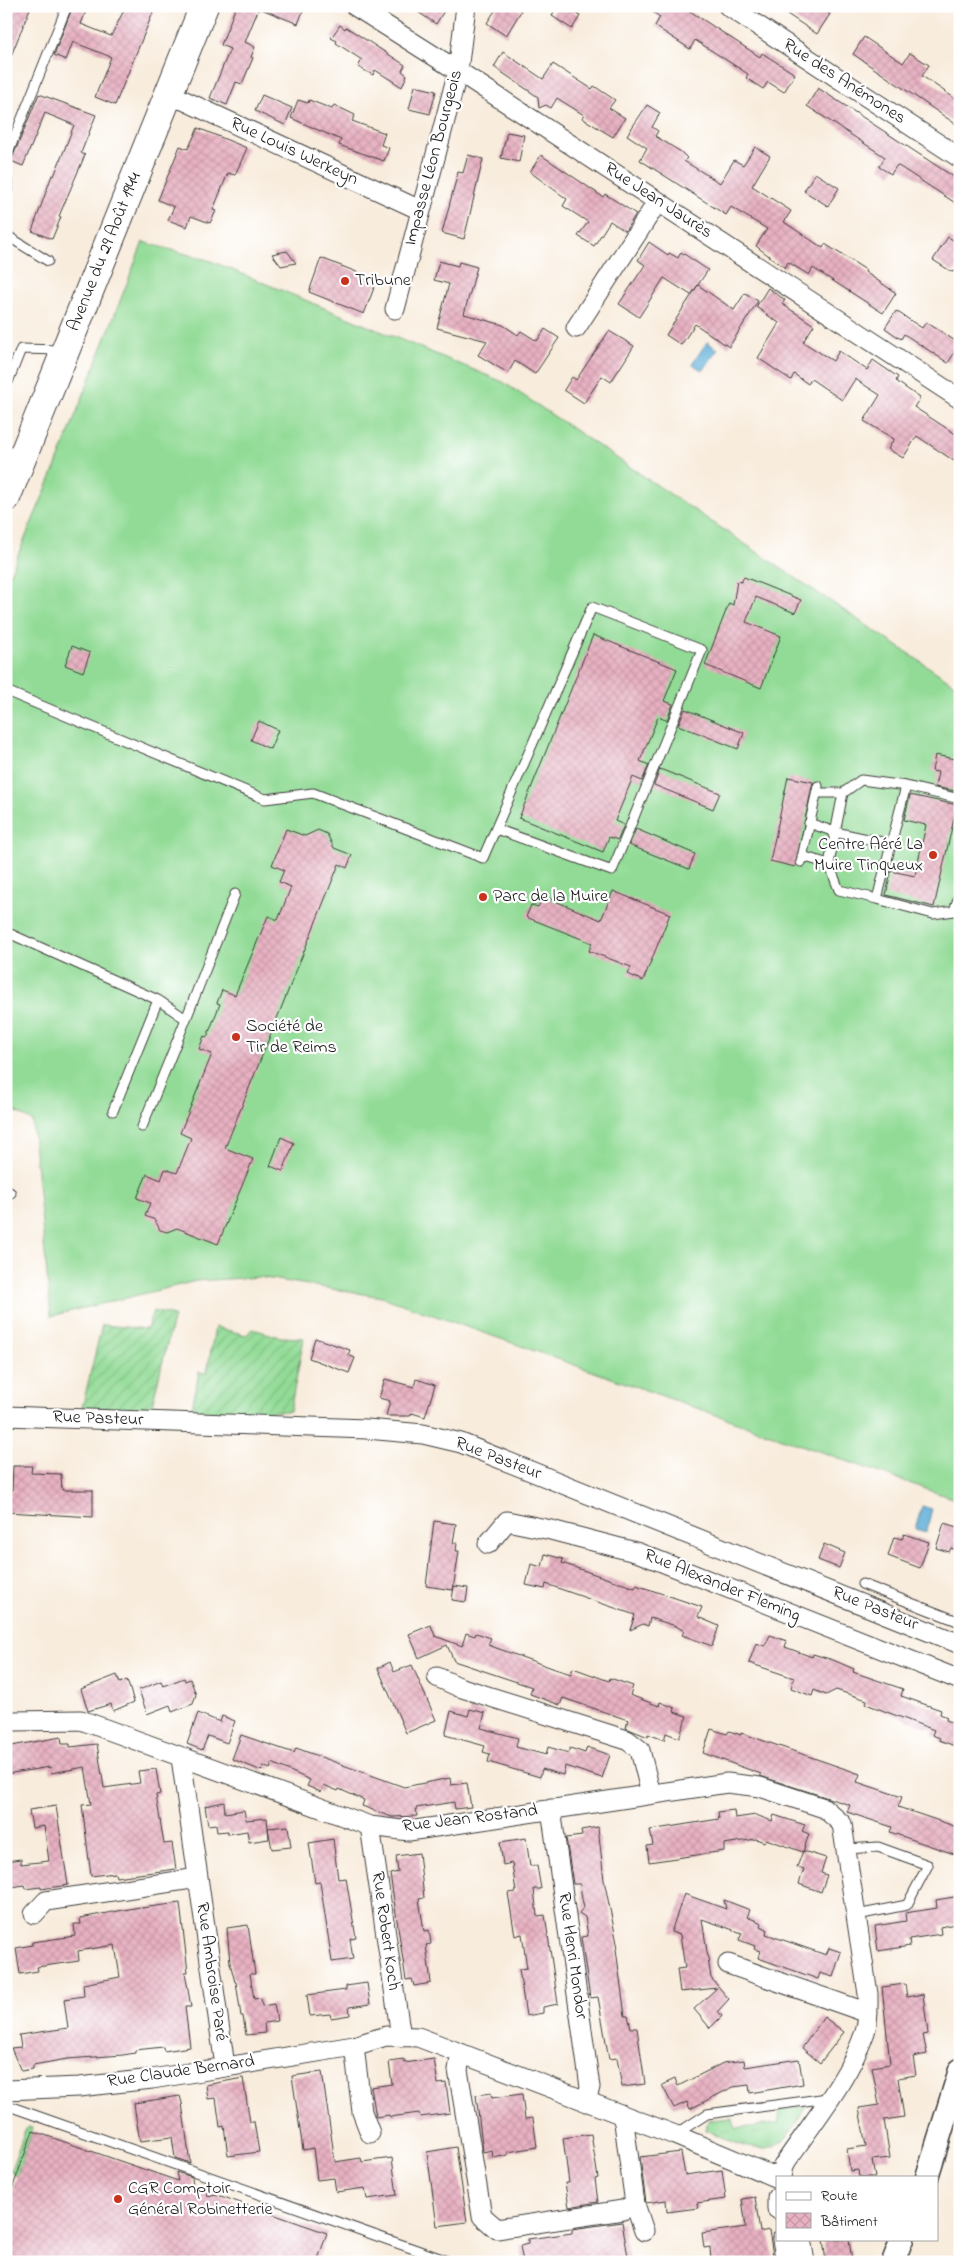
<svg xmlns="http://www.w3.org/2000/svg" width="966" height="2268" viewBox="0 0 966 2268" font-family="'Indie Flower',sans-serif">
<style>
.grass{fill:url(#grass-tufts);stroke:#577c59}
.garden{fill:url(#garden-furrows);stroke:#577c59}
.pitch{fill:#92db96;stroke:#577c59}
.water{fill:#5cadd7;stroke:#3c647a}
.building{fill:url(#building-cross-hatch)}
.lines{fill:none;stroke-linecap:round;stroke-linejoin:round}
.service-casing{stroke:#3d3b39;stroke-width:11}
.minor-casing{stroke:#3d3b39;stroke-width:21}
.tertiary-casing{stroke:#3d3b39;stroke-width:25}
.primary-casing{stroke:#3d3b39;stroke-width:30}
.service{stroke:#fff;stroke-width:9}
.minor{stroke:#fff;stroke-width:19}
.tertiary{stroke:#fff;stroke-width:22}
.primary{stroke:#fff;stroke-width:28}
.poi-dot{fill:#c8321e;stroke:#fff;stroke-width:2}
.labels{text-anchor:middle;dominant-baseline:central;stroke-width:4.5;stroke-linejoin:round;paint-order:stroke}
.street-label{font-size:18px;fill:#1c1c1c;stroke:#fff}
.poi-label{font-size:18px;fill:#1c1c1c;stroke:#fff;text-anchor:start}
</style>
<defs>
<pattern id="grass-tufts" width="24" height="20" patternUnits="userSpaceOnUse" patternTransform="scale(1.25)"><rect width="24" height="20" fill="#92db96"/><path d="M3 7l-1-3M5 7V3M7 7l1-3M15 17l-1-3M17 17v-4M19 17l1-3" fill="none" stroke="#7dbb81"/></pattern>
<pattern id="garden-furrows" width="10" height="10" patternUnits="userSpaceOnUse" patternTransform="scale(1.25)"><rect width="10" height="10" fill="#92db96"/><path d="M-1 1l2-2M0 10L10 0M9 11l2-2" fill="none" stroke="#7dbb81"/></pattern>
<pattern id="building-cross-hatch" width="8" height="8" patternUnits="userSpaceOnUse" patternTransform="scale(1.25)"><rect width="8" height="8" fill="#e8b1c2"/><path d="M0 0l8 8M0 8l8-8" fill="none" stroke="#c698a6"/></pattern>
</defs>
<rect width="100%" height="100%" fill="#fff"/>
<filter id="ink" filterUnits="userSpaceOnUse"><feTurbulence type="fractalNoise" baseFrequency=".02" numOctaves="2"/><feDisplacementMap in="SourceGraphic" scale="10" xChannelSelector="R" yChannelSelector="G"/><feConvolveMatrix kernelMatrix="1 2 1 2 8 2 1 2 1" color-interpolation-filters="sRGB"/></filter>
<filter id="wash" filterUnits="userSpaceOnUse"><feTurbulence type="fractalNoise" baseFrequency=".0096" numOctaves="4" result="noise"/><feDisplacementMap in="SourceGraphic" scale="20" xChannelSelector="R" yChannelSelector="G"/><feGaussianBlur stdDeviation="1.12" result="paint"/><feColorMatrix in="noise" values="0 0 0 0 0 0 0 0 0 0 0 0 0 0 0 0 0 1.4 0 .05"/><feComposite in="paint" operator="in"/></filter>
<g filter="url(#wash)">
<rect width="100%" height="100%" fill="#f8ecdc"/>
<path class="grass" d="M806,2106c-6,10 -12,24 -21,32 -22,23 -55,2 -79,-8l2,-10 25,-2 2,11 45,-6 -1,-12z
M29,2127l4,1 -16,48 -4,-2 -2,-4 14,-40z"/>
<path class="garden" d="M153,1311l21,5 -24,97 -68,-5 20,-83 45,4z
M215,1327l31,8 7,-6 27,8 24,1 -14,73 -99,2 8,-41 8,1z"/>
<path class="pitch" d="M143,242l68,19 292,121 457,306v813l-578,-204 -123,-20 -63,4 -145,35 -19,-195 -26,-15v-523l51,-120z"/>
<path class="water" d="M707,342l11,7 -15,22 -11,-7z
M922,1506l10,3 -6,23 -11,-3z"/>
<g id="blocks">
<path class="building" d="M6,6h25l-24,60h-1z
M73,6h15l-7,18 30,12 15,-30h19l9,4 -39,95 -20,-8 16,-40 -38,-15 -7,18 -12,-5z
M236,6h69l-7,18 -39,-16 -14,34 10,5 -4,10 2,1 -11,26 -6,-2 -9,23 -17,-7 20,-49 -9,-4z
M409,6h38l-11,18z
M498,6h16l7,5 -15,25 -19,-13z
M556,6h9l15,10 -8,13 -20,-13z
M644,6h38l78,51 2,-4 33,21 -11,18 -16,-10 -5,7 -17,-11 2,-4 -53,-34 -5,9 -35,-23 5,-9z
M775,6h43l12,8 -13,20z
M340,25l5,4 1,-2 59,38 -3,6 5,4 -5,12 -27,-17 -2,5 -15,-8 4,-7 -26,-17 1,-2 -6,-3z
M864,37l39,26 7,-10 19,12 -7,11 38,26v25l-107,-73z
M503,52l40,27 10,-15 39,25 2,-3 21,14 -6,8 16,10 -12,19 -31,-19 2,-3 -27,-17 -6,10 -5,-3 -7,3 -1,-11 -44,-30z
M415,86l21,5 -6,23 -21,-5z
M818,88l142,93v25l-63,-41 -6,9 -12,-7 6,-10 -78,-51z
M39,94l57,21 -15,38 4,2 -26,61 2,1 -9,22 -20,-8 20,-56 2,1 20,-51 -29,-12 -22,53 -12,-5z
M262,95l30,13 -7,17 -30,-14z
M298,100l10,3 1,-3 23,9 2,-4 21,10 -3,6 33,12 -4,12 8,3 -5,13 -45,-16 2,-5 -50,-22z
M647,105l13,8 -8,14 6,4 -3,5 26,16 6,6 -3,3 36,22 14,-23 9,5 12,-18 15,9 -18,30 39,25 -7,11 39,26 2,-4 41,26 -1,2 31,21 -13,20 -70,-45 -4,7 -21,-13 -3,6 -29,-22 11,-17 -36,-22 -5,8 -86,-55 7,-12 -20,-13z
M198,128l49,20 -12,27 -7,-2 -15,37 3,1 -6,12 -19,-7 -4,11 -19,-7 6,-13 -16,-7 22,-54 8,3z
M507,132l17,3 -5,27 -18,-4z
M468,155l15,4 -19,80 -22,-6 16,-61 5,1z
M541,155l62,42 2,-3 31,20 -11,17 -15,-10 -16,25 -16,-10 10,-14 -25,-16 4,-7 -37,-27z
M815,173l24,15 -11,18 -24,-15z
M948,237l12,7v25l-8,3 -19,-12z
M649,242l19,13 1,-2 9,5 3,-6 27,18 -17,25 -27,-17 -25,39 -20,-13 26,-39 -7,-5z
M287,251l9,12 -15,3 -9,-12z
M321,258l56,22 -13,34 -55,-22z
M439,261l19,5 1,-4 18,5 -13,47 39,11 15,10 3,-4 16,10 8,-12 14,9 -24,36 -20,-13 -7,12 -30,-18 9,-14 -50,-13 12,-44 -15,-4z
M698,285l36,25 11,-17 13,8 -29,46 -34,-23 -14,21 -15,-10z
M768,288l17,12 -3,4 32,21 -11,17 30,19 6,-10 28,19 6,-10 25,17 -2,4 24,17 -6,9 46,30v28l-43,-29 -14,22 -15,-9 6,-10 -30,-18 16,-26 -25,-16 -13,21 -31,-21 -3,5 -14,-10 -3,6 -33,-22 21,-35 -23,-16z
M896,311l26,17 4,-6 34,22 -12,19 -44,-29 -3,5 -16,-11z
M609,331l25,15 -23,36 -9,-6 -18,27 -20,-13 8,-13 4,3z
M744,577l57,23 -6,13 -39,-16 -10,25 35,14 -20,52 -56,-23 24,-62 4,2 4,-24 4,1z
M593,635l84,34 -13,32 9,3 -6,16 -9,-3 -18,44 9,4 -7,16 -9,-4 -18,44 9,4 -6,15 -9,-3 -6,15 -84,-34z
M72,646l18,7 -7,19 -18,-7z
M685,709l59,24 -6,16 -60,-24z
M259,721l19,9 -8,19 -19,-9z
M935,755l25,5v32l-25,-5 3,-15 -6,-1z
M660,769l60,24 -7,16 -59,-24z
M788,777l25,5 -18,85 -25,-6z
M910,795l47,10 -23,102 -48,-12 5,-24 24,5 11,-51 -22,-5z
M286,829l19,7 13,-6 9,4 7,14 18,7 -5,13 -8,-4 -114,284 28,11 -35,85 -41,-16 -10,4 -7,-2 -5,-10 -10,-4 5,-13 -13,-5 10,-24 14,6 4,-11 12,4 14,-35 -11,-5 32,-79 -13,-5 5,-13 3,1 13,-33 -3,-1 5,-13 13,5 33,-79 10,4 13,-33 -12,-5 5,-12 -12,-5z
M636,829l59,25 -6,15 -60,-24z
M613,891l57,23 -27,67 -15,-7 3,-7 -42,-16 3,-8 -66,-26 5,-12 7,2 5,-11 58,24z
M281,1137l13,6 -11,28 -13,-5z
M315,1338l35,12 -2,5 7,3 -6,15 -40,-15z
M385,1379l29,8 2,-8 19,6 -10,32 -13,-4 -2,3h-24l4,-15 -11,-3z
M13,1466h19l-1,7 30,1 1,16h31v27l-87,-5v-22l6,1z
M434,1521l22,3 -3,19h4l-1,8h3l-6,39 -27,-4z
M944,1523l16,5v23l-9,-3 -2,4 -13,-4z
M904,1534l25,8 -9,26 -32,-12 6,-19 8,2z
M824,1544l21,9 -6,15 -21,-8z
M545,1554l18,5 -1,4 73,25 1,-3 66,22 -4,10 21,9 -7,20 -30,-11 2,-4 -8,-5 -26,-8 -2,8 -5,-2 -13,6 5,-15 -89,-31 -1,5 -19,-4 5,-21 11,3z
M454,1586l14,2 -2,14 -14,-2z
M431,1625l4,11 27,10 4,-13 9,3 1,-3 15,5 -3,7 67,24 16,5 2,-6 36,13 1,-3 23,8 -3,9 29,11 1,-4 15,6 -1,4 13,4 -8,22 -13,-5 -2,7 -16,-6v3l-22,-9 2,-8 -65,-22 -3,7 -30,-11 2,-7 -78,-26 -7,-16 -28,13 -10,-24z
M770,1635l17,6 -2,6 27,10 1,-3 20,6 21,9 -1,3 50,17 -2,7 40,14 -1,4 7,3 -1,3 14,5v23l-21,-8 1,-2 -8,-3 2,-5 -68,-26 1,-4 -31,-10 -10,5 -12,-5 -2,6 -21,-8 3,-10 -45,-15 7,-20 9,3z
M390,1662l4,10 18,-7 24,55 -30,13 -28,-65z
M117,1675l3,8 7,-3 7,22 -21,9 -2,-7 -23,7 -7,-22z
M184,1678l1,3 5,-2 6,15 -3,10 -21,8 -2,-7 -23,9 -8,-24 22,-9 2,5z
M470,1709l15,4 -4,15 37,10 -2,9 30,8 2,-8 21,6 1,-5 15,5 2,-6 23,8 -8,23 -37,-12 -2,9 -21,-6 -2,8 -52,-15 2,-8 -7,-2 2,-6 -40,-11 6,-24 17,5z
M198,1713l22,9 2,-6 13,5 -8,22 -19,-7 -6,14 -15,-6z
M711,1729l16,5 2,-3 12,4v-2l119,41 -3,8 45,15 -4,10 62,21v28l-70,-24 2,-5 -45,-15 3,-7 -90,-29 1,-2 -58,-21z
M241,1735l53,18 2,-5 108,39 46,-9 1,7 16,-2 4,24 -16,2 -1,-7 -38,6 1,8 -25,1 -30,-11 2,-6 -25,-11 -1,2 -14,-6 -3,7 -14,-6 3,-6 -38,-17 -2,6 -7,-3 -1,5 -30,-12z
M61,1737l1,7h8v3l27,-3 7,44 36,-5 -2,-12 18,-2 4,25 -4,1 8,49 8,-1 4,26 -60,8 -1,-4 -24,3 -9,-71 9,-1 -6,-37 -34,6 -1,-6 -44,7v-27z
M224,1802l1,11 19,-3 2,10 21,-2 2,21 -20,3 -2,-11 -19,3v-3l-11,1 -1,-8 -8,1 -3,-19z
M56,1806l12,79 -27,4v-2l-16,2 -1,-4 -18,3v-27l15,-2v5l28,-3 -5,-35 -12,2 -3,-18z
M734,1810l1,8 21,-3 16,6 2,-6 31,10 -3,6 7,3 -6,18 -37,-13 -2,3 -8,-3 -32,5v7l-75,11 -2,-16 6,-1 -3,-15 69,-11 -1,-7z
M288,1826l3,21 -19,2 -4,-21z
M598,1827l6,53 14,68 -2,1 9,67h3l3,12h6l8,56 -23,3 -5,-29 -8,1 -11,-62 -8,1 -9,-61 7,-1 -3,-19 -6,-4 5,-6 -2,-8 -2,-15h-7l-7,-46 16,-2 -1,-6z
M526,1838l4,28h7l4,23h-7l3,27 8,-1 13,89 -15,3v6l-17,3 -7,-47 8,-1 -5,-34 -7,2 -7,-43 8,-1 -4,-29 -9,2 -3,-23z
M333,1839l5,40 8,-1 10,60 -6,1 3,20 -21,3 -12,-80 -5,1 -6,-40z
M803,1851l23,7 -5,15 6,2 -6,17 -22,-8 5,-15 -7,-2z
M419,1853l5,45 -5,1 5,32 5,-1 2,14 -5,1 5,38 -17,3 -2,-7 -6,1 -16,-106 8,-2 -2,-16z
M684,1894l42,15 -2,-9 26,10 -3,7 15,6 -1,3 6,3 -1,5 60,21 3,-7 12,4 -8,25 -13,-4 -2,6 -60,-21 2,-7 -6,-2 1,-3 -16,-6 3,-7 -40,-14 9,59 18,21 -11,12 4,5 -12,12 -16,-19 23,-21 -37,4 -3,-23 8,-1 -5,-33 -9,-3z
M960,1896v27l-20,4 1,7 -32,5 1,7 -32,5 -3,-25 31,-5 -1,-8 32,-5 -1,-8z
M180,1903l8,69h-3l6,35h-6l5,40 -26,4 -1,-4 -28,3v3l-12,2 -56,4 -34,6v4l-12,2 -10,-23 10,-1 -2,-12 49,-7 -4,-29 20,-3 -1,-12 37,-7 -5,-32 -37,6 1,10 -42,6 1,4 -18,3 -4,-26 16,-3v-3l43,-6 -1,-12h7l-1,-6 60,-11 1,1z
M248,1925l7,49h-5l4,25 7,-1 1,8 12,-2 3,17 -13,2 1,10 -19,2 -3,-19h-2l-5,-34h-1l-5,-19 -3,-35z
M367,1983l3,21 -21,3 1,8 -19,3 -1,-4 -20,2 -3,-21 39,-5v-4z
M905,1984l2,13 16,-3 5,40 -5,1 4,19 -14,3 3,18 -18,3 6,39 -20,3 6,38 -18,2 3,17h-16l-1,-7 -8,1 -3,-22 19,-3 -7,-38 20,-3 -7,-38 18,-3 -8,-77z
M824,2017l20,15 -24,31 -18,-15z
M434,2059l4,25 8,-1 4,30 -30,4 -1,-4 -29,4 -1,-2 -13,2 -5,-30 21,-3 -3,-22 15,-2v3z
M799,2059l4,25 -53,9 -1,-8 -16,2 -43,22 -3,-7 -13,6 -12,-23 13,-6 3,7 45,-23 21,-3 1,7z
M322,2072l13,90 26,-4 1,4 30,-4 5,37 -30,4 -2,-11 -29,4 -2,-14 -17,2 -4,-32 -10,2 -11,-74z
M243,2078l7,44h4l5,30 -31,4 -4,-30 -4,1 -4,-29 -8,1 -2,-14z
M491,2093l1,5 30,-4 3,25 8,-1 4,29 -29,5v3l-15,3 -1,-8 -9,2 -7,-57z
M180,2096l2,7 8,60 -15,-5 -3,-21 -32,4 -4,-23 -2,-15z
M33,2131l145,50 -2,-9 16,5 1,10 13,4 2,5 7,-2 112,39 -10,29h-311v-56z
M591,2134l7,44 -3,1 3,23 -29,5 -4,-24h4l-6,-45z
M456,2147l11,75 -30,4 -10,-74z
M681,2152l4,23 37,-5 4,29 -29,4 1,5 -31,4 -1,-12 -20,3 -6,-46z
M755,2197l5,35 9,-2 5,32h-63l-1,-15 -6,1 -2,-15 44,-6 -4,-28z
M622,2222l7,40h-106l-3,-16 8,-2v-5l44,-6v-4z
M823,2239h26l3,23h-26z"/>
</g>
</g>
<g filter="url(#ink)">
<use href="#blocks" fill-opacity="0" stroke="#3d3b39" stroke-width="1"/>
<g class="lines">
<g class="service-casing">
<path id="service" d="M6,158l61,-152
M6,176l2,11 -2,8
M6,235l42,26
M8,382l13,-33 40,1
M6,691l259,108 48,-6 170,65 109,-251 110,43 -90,221 -116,-42
M816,793h27
M960,799l-54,-13 -29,113 56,15 21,-3 6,-18
M809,823l26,9 56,12
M802,856l27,8
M801,862l17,-76
M877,899l-38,-9 -10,-26 14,-71 18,-13 45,6
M6,932l152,68 -45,111
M186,1019l49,-125
M142,1127l44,-108 -28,-19
M6,1190l5,3
M862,1584l98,38
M847,1849l31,-2 50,18 -21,40 -50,10
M6,2105l439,155
M676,2134l31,-20 121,-16"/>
</g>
<g class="minor-casing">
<path id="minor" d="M355,6l103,65 502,328
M728,6l232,152
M168,96l15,4 237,110
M395,309l63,-238 8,-65
M576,328l82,-127
M6,1416l361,13 56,5 38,9 499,201
M488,1544l19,-23 44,9 88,23 321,127
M437,1677l22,10 168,53 13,10 11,44
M13,1721l68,-1 289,106 39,5 318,-48 33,4 64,21 18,16 26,170c0,12 1,26 -3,38 -17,49 -54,92 -82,134l-2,11
M181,1758l44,308
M551,1809l39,278 -4,15
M370,1826l31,211
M34,1914l12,-13 152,-23
M728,1964l140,49
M354,2046l8,66 8,21
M461,2053l-3,17 24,146 15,13 126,-19 12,-6
M6,2090l73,-3 73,-8 202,-33 32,-10 32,1 257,98 102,43
M621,2114l3,9 11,81 9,27
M777,2197v12
M782,2239l4,23
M801,2239l4,23"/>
</g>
<g class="tertiary-casing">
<path id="tertiary" d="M927,2177l33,-107
M893,2262l9,-23"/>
</g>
<g class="primary-casing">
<path id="primary" d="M6,498l198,-492"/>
</g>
<use href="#service" class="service"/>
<use href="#minor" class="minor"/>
<use href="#tertiary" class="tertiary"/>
<use href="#primary" class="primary"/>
</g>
</g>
<g class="poi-dot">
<circle cx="345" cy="281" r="5"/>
<circle cx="933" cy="855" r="5"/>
<circle cx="483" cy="897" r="5"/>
<circle cx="236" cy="1037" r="5"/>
<circle cx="118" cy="2199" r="5"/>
</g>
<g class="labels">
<g class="street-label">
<text transform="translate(844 82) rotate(33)">Rue des Anémones</text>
<text transform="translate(294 152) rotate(25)">Rue Louis Werkeyn</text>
<text transform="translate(434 158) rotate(-75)">Impasse Léon Bourgeois</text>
<text transform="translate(658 201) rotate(33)">Rue Jean Jaurès</text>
<text transform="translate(105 252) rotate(-68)">Avenue du 29 Août 1944</text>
<text transform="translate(98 1419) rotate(2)">Rue Pasteur</text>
<text transform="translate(498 1459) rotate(21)">Rue Pasteur</text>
<text transform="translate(722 1586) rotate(22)">Rue Alexander Fleming</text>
<text transform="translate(875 1609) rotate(22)">Rue Pasteur</text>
<text transform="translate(470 1819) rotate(-7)">Rue Jean Rostand</text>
<text transform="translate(385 1931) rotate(82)">Rue Robert Koch</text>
<text transform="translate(572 1956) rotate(82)">Rue Henri Mondor</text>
<text transform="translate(211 1972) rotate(82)">Rue Ambroise Paré</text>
<text transform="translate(181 2072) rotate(-8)">Rue Claude Bernard</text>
</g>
<g class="poi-label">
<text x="355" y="281">Tribune</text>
<text x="923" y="845" text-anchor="end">Centre Aéré La<tspan x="923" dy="21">Muire Tinqueux</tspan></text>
<text x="493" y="897">Parc de la Muire</text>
<text x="246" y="1027">Société de<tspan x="246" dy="21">Tir de Reims</tspan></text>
<text x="128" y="2189">CGR Comptoir<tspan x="128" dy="21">Général Robinetterie</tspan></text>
</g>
</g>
<rect width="966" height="2268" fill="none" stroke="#fff" stroke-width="25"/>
<rect x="776" y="2176" width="162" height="65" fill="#ffffff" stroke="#a4a4a4"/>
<rect x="786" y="2192" width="25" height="8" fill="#ffffff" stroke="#a4a4a4"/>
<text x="821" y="2200" font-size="15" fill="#1c1c1c">Route</text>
<rect x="786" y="2213" width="25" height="15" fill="url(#building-cross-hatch)" stroke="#a4a4a4"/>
<text x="821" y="2226" font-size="15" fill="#1c1c1c">Bâtiment</text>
</svg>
